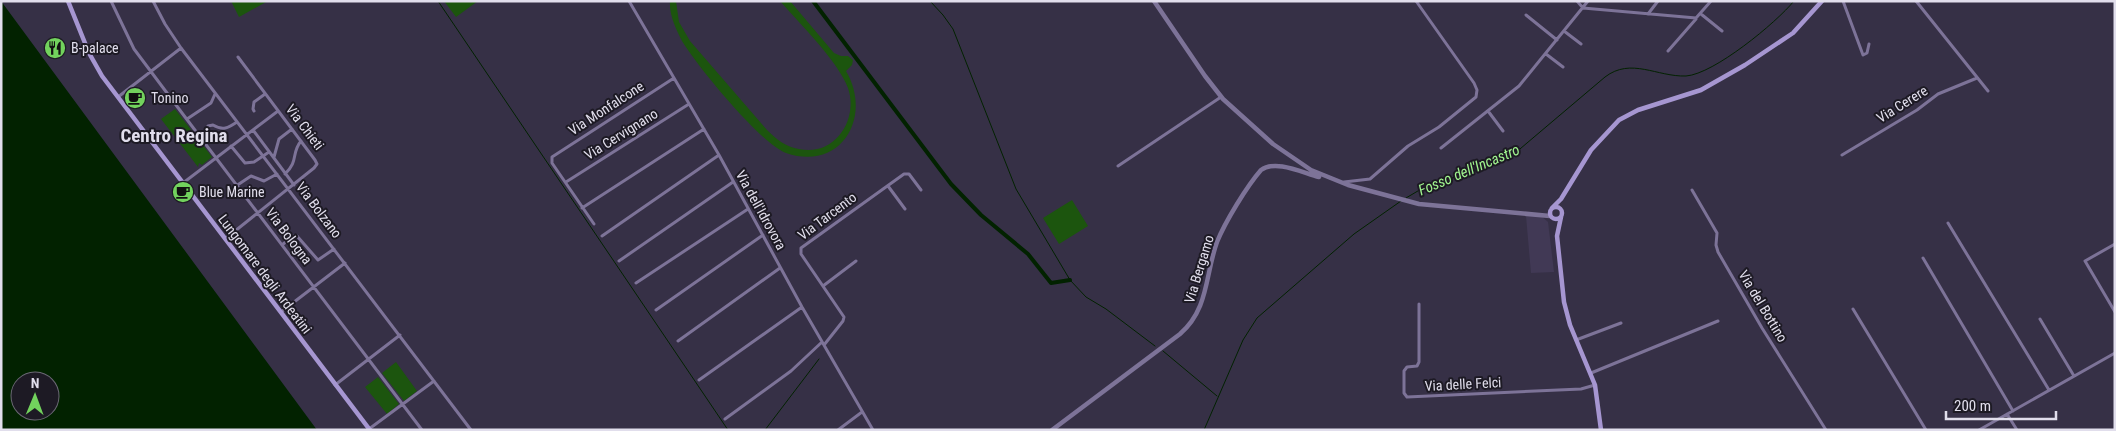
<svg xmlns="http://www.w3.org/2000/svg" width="2116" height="431" viewBox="0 0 2116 431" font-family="'Roboto Condensed',sans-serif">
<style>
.built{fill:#413955}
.green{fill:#1c550e}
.water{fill:#022200;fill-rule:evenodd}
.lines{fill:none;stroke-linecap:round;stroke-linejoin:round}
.stream{stroke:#022200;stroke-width:1}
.canal{stroke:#022200;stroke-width:4}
.minor{stroke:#7d7398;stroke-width:3}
.tertiary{stroke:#7d7398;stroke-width:4.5}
.secondary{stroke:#a696d1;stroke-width:4.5}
.labels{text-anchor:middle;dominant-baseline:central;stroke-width:4;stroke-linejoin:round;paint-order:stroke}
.poi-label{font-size:14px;fill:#e1deec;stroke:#1d1a24;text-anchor:start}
.street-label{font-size:14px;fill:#e1deec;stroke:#1d1a24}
.water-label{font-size:15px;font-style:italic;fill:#a0f48f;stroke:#1d1a24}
.district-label{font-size:19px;font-weight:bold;fill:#e1deec;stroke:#1d1a24}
</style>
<rect width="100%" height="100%" fill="#363046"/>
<path class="built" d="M1526,216h15l7,6 6,50 -23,1z"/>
<path class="green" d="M231,1h37l-29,16z
M444,1h34l-22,16z
M670,1h6l3,21 11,19 77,89c9,9 19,17 32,19 35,8 60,-29 49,-61 -10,-27 -48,-64 -68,-87h10l44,52 7,3h7l5,4 -1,5 -6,6c27,46 -5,101 -60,82 -25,-9 -89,-87 -104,-112 -6,-12 -13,-26 -12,-40z
M175,109l37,48 -10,8 -3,-2 -1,4 -37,-48z
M1072,200l16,26 -29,18 -16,-26z
M396,362l21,29 -13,10 -22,-28z
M378,377l21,27 -12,10 -22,-27z"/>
<path class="water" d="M1,1l316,429h-316zM20,381h30v30h-30z"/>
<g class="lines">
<path class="stream" d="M438,1l290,429
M930,1l13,14 10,14 63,160 54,91 16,17 20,12 49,37
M1406,198l22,-13 45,-13 41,-18 91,-77c26,-20 52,0 81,-1 28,-2 90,-53 108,-75
M1163,351l54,45
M765,430l54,-71
M1204,430l39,-90 14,-22 97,-84 47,-33"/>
<path class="canal" d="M813,1l138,183 30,31 47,39 23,29 19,-3"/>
<path class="minor" d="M111,1l23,48 45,60 243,321
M153,1l12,23 16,24 290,382
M629,1l90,154 83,152 71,123
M1577,1l6,7 113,10 15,-17
M1843,1l20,54 4,-2 2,-9
M1916,1l72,90
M1648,14l10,-13
M1701,14l21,17
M1526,15l31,25
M1564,31l17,13
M1668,51l28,-32
M1546,54l17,13
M118,97l63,-49
M254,111l-1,-2 1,-7 11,-8
M1488,111l15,20
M187,119l24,-16 4,-9
M208,126l5,-1c10,6 15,3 24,-3
M253,130l41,55
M231,146l14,17 9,-1 15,-10
M1441,148l78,-62 69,-85
M1842,155l75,-45 21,-16 39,-16
M274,157l5,-18 13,-10
M1118,166l103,-69
M285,174c14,-13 6,-21 16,-33
M566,182l123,-78
M1344,182l26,-3 38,-33 31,-19 37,-30 1,-7 -3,-7 -58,-82
M183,183l95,-72
M236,186l15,-10 13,5 13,-7
M888,186l17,23
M1692,190l25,43 -1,12 2,7 44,76 64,102
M582,208l122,-79
M1948,223l101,167
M594,224l-42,-61v-6l122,-79
M602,236l117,-81
M225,239l89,-71 3,-4 -2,-4 -77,-103
M2115,244l-30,17 30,51
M282,245l11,-9h4l21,24 16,-11
M1923,258l90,153
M619,261l114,-79
M636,283l112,-74
M823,286l33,-25
M1419,304v58l-2,4 -10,1 -3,4v22l3,4 174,-8 14,-4
M1853,309l73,121
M656,310l107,-75
M281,312l64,-49
M2040,319l34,57
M1576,340l45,-17
M678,341l102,-73
M824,345l19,-24 1,-4 -43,-63v-6l103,-74h5l12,16
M1591,373l127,-52
M699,380l103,-73
M335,385l65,-50
M2007,414l10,16
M725,419l66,-48 31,-29
M369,429l65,-48
M838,430l24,-18
M1979,430l136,-77"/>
<path class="tertiary" d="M1154,1l51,75 18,23 50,45 38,26 37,15 71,19 131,12
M1052,430l128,-96c29,-25 25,-59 37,-92 8,-20 30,-56 44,-72 15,-11 42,3 58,7"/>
<path class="secondary" d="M68,1l21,52 13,23 268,354
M1550 213a6 6 0 1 1 12 0a6 6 0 1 1-12 0Z
M1552,208l9,-9 30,-49 28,-30 19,-10 63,-20 44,-25 48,-32 29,-32
M1561,217l-4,19 7,66 6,23 25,60 6,45"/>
</g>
<defs>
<g id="restaurant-disc" transform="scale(1.125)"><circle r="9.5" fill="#72d25d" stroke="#1d1a24"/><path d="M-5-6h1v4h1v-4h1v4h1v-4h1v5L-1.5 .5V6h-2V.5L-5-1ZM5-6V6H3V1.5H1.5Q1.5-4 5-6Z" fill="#111"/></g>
<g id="cafe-disc" transform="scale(1.125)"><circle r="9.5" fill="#72d25d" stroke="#1d1a24"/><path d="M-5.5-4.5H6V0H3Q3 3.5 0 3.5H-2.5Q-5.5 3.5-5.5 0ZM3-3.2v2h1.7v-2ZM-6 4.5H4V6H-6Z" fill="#111"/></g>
</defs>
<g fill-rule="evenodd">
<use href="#restaurant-disc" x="55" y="48"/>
<use href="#cafe-disc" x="135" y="98"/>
<use href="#cafe-disc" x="183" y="192"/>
</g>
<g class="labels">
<g class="poi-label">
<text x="71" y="48">B-palace</text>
<text x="151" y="98">Tonino</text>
<text x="199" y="192">Blue Marine</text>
</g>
<g class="street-label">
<text transform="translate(1902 104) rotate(-32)">Via Cerere</text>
<text transform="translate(606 108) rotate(-33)">Via Monfalcone</text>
<text transform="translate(305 127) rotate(53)">Via Chieti</text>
<text transform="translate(621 134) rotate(-32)">Via Cervignano</text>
<text transform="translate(319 210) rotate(53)">Via Bolzano</text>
<text transform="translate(761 210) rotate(61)">Via dell'Idrovora</text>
<text transform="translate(827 216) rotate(-37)">Via Tarcento</text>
<text transform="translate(289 236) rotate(53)">Via Bologna</text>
<text transform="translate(1199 269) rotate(-73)">Via Bergamo</text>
<text transform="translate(265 274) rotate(53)">Lungomare degli Ardeatini</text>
<text transform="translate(1763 306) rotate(59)">Via del Bottino</text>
<text transform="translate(1463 384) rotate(-3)">Via delle Felci</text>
</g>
<g class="water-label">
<text transform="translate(1469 170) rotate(-23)">Fosso dell'Incastro</text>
</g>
<g class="district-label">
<text x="174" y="135">Centro Regina</text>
</g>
</g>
<rect width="2116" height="431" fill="none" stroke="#e1deec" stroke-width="5"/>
<g transform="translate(35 396) rotate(1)"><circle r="24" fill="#1d1a24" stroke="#6b6874"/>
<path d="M0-4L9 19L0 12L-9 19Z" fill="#72d25d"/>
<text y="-8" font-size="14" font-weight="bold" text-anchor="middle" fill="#e1deec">N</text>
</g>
<path d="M1946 411v8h110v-8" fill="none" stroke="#e1deec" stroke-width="2.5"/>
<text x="1954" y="411" font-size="15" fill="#e1deec" stroke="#1d1a24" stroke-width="4" paint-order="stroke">200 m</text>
</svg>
